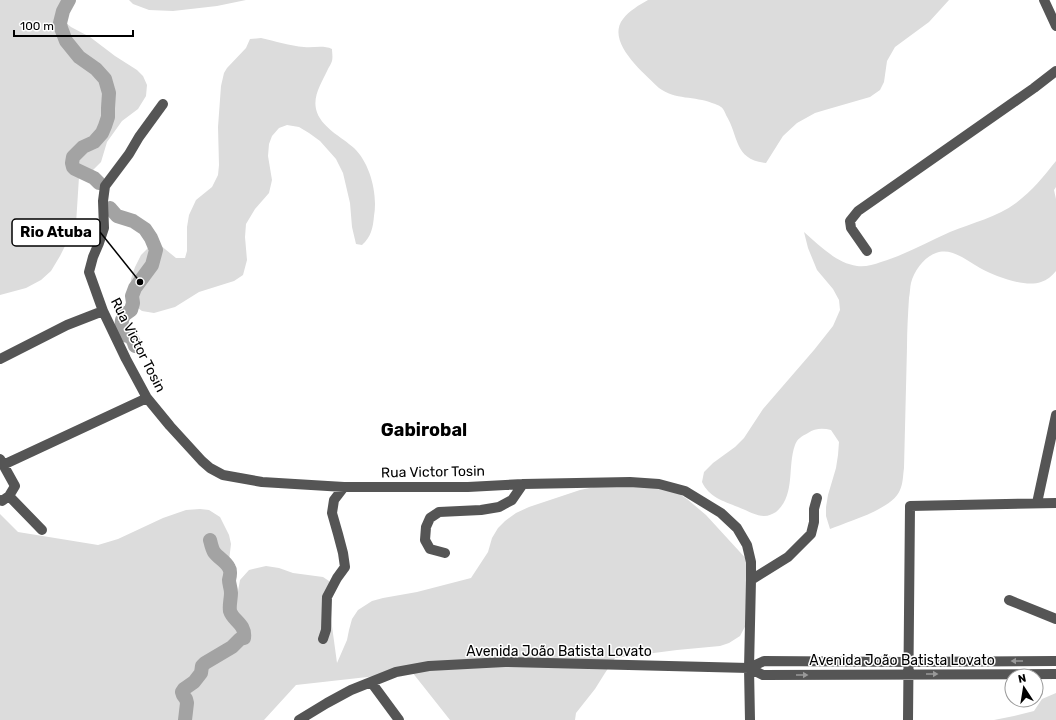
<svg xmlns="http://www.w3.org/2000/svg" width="1056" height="720" viewBox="0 0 1056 720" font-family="Rubik,sans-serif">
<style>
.green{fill:#dcdcdc}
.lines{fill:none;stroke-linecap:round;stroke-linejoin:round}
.river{stroke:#a3a3a3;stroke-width:14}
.minor{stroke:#555;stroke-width:10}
.oneway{fill:#999}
.labels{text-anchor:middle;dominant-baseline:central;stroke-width:3;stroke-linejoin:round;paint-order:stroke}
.street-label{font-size:14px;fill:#000;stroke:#fff}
.district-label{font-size:18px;font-weight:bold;fill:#000;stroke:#fff}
.leader{fill:none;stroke:#000;stroke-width:1.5}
.callout-dot{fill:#000;stroke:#fff;stroke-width:1.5}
.callout{fill:#fff;stroke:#000;stroke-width:1.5}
.callout-label{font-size:15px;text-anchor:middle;font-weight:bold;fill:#000}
</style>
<rect width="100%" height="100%" fill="#fff"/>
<path class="green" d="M0,0h65l-4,19 10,8 19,10 25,19 22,14 6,6 4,9 -1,11 -8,13 -16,12 -15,21 -6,20 -10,10 -12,5 -3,47 -16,32 -9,15 -10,9 -15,8 -26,7z
M129,0h117l-29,6 -44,5 -24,-1 -16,-6z
M648,0h301l-20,22 -34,25 -8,14 -3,21 -4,8 -10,7 -45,13 -10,3 -18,10 -14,13 -17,27c-32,-3 -27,-27 -40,-48 -1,-3 -3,-7 -5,-8 -2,-2 -6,-3 -9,-4 -17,-7 -37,-3 -53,-15 -14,-14 -54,-46 -36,-69 6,-8 16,-14 25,-19z
M261,38c14,3 29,8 43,9 10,1 19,-2 28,2 0,3 1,8 0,12 -1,3 -3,6 -4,8 -6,13 -15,26 -12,40 4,18 26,28 38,39 16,15 24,46 20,68 -1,12 -3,21 -12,29l-6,-1 -4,-17 -2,-24 -7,-30 -7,-14 -16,-18 -11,-8 -10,-6 -12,-2 -8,3 -7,8 -3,8 -1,12 4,24 -3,13 -14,16 -9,15 -1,13 2,23 -4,15 -9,6 -35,11 -24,15 -21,6 -12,-2 -8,-6 -4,-11 1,-15 4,-12 6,-12 9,-9 10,-1 16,13h9l2,-7v-24l2,-12 7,-15 16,-13 6,-12 1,-10 -1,-38 3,-41 3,-13 3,-5 19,-20 4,-9z
M1056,161v26l-2,3 2,9v72c-4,5 -9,9 -15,11 -16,6 -46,-6 -61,-14 -13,-7 -28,-21 -44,-15 -12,4 -22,18 -25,30 -1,4 -1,10 -2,15 -1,16 -2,32 -2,49 -1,40 -2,81 -3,121 -1,7 -1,16 -4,22 -7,19 -53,32 -70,39l-4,-13v-9l2,-12 8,-27 2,-13 1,-13 -8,-12c-8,-2 -16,-2 -23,3 -6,3 -11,6 -13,12 -8,22 1,50 -19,67 -4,2 -7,4 -12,4 -8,0 -18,-6 -26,-9 -15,-6 -29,-10 -36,-25l2,-10 9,-9 22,-16 9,-9 19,-29 51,-59 19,-24 7,-16 -1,-10 -6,-11 -16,-19 -9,-22 -4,-16c15,13 32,31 53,34 8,1 16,-1 24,-4 24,-7 46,-20 69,-30 22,-9 47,-15 66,-29 16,-12 28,-27 40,-42z
M639,483l37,9 11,7 19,16 44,48 -2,58 -8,15 -11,7 -9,3 -43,4 -62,8 -10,15 -10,16 -19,24 -1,7h-125l-38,-48 -116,13 -32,35h-264v-206l18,18 80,13 20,-6 45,-21 23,-8 14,-1 9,1 11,7 9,18 2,9 -8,67 15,-20 2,-11 9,-10 17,-4 13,2 14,5 30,4 6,4 2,11 -2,12 8,59 10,-23 2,-10 3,-11 6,-9 14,-9 11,-3 34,-6 54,-14 17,-26 4,-14 6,-10 7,-7 11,-8 13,-6 51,-17 29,-6z
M1056,693v27h-62l20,-4 20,-5 8,-12z"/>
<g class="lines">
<path class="river" d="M69,0l-6,11 -3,12 1,5 5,13 13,16 17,12 9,10 4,14 -1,15v9l-3,9 -3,7 -8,9 -11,5 -10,10 -1,6 1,4 2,2 19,9 5,5
M110,208l7,8 16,5 12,8 6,9 5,12 -4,15 -17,23 -3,8 1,7 -2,7 -7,5 -2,5 -1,11 3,4c7,1 9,4 11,11
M185,720l2,-17 -1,-4 -3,-4 -1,-3 2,-3 10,-7 7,-9 1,-7 3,-3 27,-16 8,-8 4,-1c2,-14 -11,-17 -14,-27 -1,-6 1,-12 1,-18 0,-5 -2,-9 -2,-13 1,-4 2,-9 0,-12 -3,-7 -11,-10 -15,-16 -2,-3 -3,-8 -4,-12"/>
<path class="minor" d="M1044,0l12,26
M163,104l-24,33 -10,17 -24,32 -2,15 1,27 -5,15 -6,14 -4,15 14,39 23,48 21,39 23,28 32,35 8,7 13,7 39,7 82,5h124l55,-3 107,-2 29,2 26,7 36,22 16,15 10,17 4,17v18l-2,88 1,52
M867,251l-16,-23 -1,-7 8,-10 176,-123 22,-17
M0,359l67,-34 36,-14
M0,459l15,27 -6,10 -7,5 -2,-1
M3,465l144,-67
M9,496l33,34
M1037,503l19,-88
M445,553l-15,-4 -5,-9 1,-13 4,-9 9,-6 42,-2 18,-3 13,-7 11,-16
M751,580l37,-23 23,-23 3,-12v-13l3,-11
M1009,600l47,19
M323,639l3,-9 1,-33 10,-19 8,-11 -2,-14 -5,-19 -6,-21 2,-13 10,-13
M749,668l15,-7 144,1 148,-1
M371,682l28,38
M299,720l28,-17 24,-13 45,-18 33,-6 76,-4 244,6 14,7 293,-1
M908,720l2,-214 146,-3"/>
</g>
<defs><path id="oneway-solid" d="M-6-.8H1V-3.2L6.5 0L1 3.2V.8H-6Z"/></defs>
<g class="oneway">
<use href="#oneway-solid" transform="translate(1017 661) rotate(180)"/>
<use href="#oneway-solid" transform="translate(932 674)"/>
<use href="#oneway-solid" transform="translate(802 675)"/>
</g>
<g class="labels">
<g class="street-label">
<text transform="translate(138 345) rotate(63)">Rua Victor Tosin</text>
<text transform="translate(433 472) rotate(-1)">Rua Victor Tosin</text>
<text x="559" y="651">Avenida João Batista Lovato</text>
<text x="902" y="660">Avenida João Batista Lovato</text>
</g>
<g class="district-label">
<text x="424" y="430">Gabirobal</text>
</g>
</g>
<path class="leader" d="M140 282L100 232"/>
<circle class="callout-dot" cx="140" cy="282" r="4"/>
<rect class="callout" x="12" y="219" width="88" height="27" rx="4"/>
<g class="callout-label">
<text x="56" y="237">Rio Atuba</text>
</g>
<g transform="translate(1024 688) rotate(348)"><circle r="19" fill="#ffffff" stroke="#999999"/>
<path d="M0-3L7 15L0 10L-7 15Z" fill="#000000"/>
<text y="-6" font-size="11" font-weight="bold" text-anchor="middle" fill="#000000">N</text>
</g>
<path d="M14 30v6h119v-6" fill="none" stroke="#000000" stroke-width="2"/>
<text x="20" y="30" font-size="12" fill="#000000" stroke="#ffffff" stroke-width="3" paint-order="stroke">100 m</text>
</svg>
